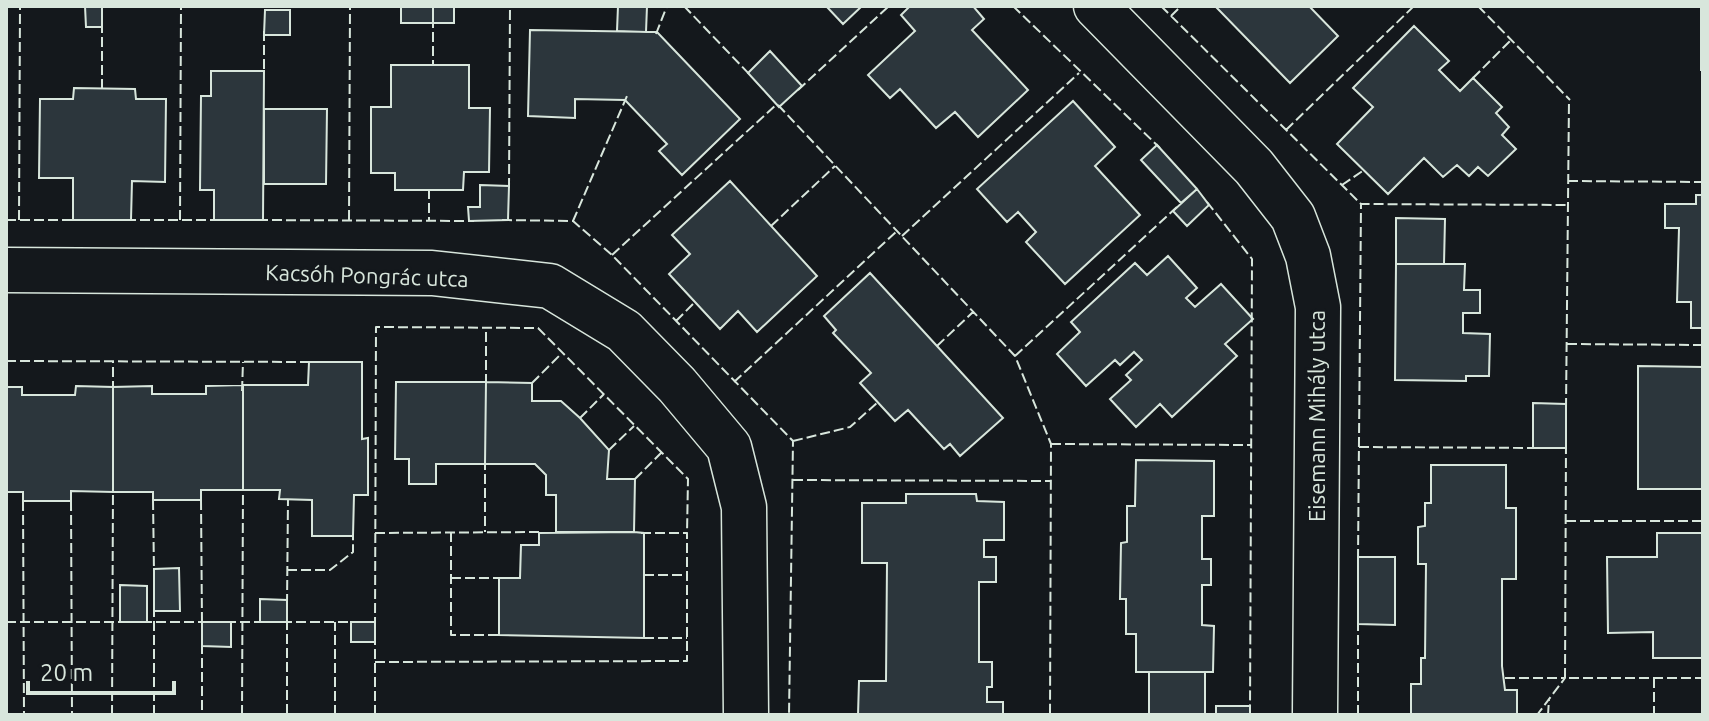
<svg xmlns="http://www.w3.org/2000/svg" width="1709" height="721" viewBox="0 0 1709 721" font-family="Ubuntu,sans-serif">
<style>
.building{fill:#2c363c;stroke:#d8e6dc;stroke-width:2}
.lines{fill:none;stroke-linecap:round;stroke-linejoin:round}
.minor-casing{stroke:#d8e6dc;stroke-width:47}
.minor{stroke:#14181c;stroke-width:44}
.fence{stroke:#d8e6dc;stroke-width:2;stroke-dasharray:10 4;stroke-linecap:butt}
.labels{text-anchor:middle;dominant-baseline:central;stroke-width:6;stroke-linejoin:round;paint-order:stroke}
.street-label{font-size:22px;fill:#d8e6dc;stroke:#14181c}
</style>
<rect width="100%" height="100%" fill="#14181c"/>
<path class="building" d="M85,6h17v21h-16z
M401,6h32v17h-32z
M433,6h21v17h-21z
M618,6h29l-1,26 -29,-1z
M826,6h36l-19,18z
M910,6h63l11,13 -12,11 56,60 -50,47 -23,-25 -19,16 -36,-39 -10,9 -22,-23 47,-44 -14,-16z
M1215,6h94l29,30 -48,47z
M1701,6h2v64h-2z
M265,10h25v25h-26z
M1414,26l35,35 -10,9 21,21 13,-13 29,29 -6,6 13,14 -7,8 14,14 -28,27 -10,-9 -9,9 -12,-11 -14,12 -19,-19 -36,36 -51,-50 36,-37 -20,-19z
M530,30l127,2 83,87 -58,56 -23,-24 8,-7 -42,-44 -50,-1v19l-47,-2z
M770,51l32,35 -23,21 -31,-34z
M391,65h78v43h21l-1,64h-25l-1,18h-68v-17h-24v-66h20z
M211,71h53l-1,149h-49v-30h-14l1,-94h10z
M74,88l61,1 1,10h30l-1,83 -33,-1 -1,39h-58v-42h-34l1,-79h33z
M1073,101l42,46 -20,19 45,49 -75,69 -39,-42 10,-10 -18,-20 -11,10 -30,-33z
M264,109h63l-1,75h-62z
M1157,145l40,44 -16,14 -40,-43z
M730,181l87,95 -60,56 -19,-21 -18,18 -51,-55 21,-20 -18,-19z
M480,185l29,1 -1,34 -39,1 -1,-14h12z
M1197,189l12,16 -22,21 -14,-15z
M1696,195h7v133h-12v-26h-14l2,-74h-14v-24h31z
M1396,218l49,1 -1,45h-48z
M1168,256l29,32 -11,10 9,9 26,-23 32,35 -28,25 12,12 -65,61 -12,-13 -24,23 -26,-28 21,-19 -5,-5 16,-15 -8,-8 -14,13 -5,-5 -29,26 -29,-32 23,-22 -9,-10 64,-59 12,12z
M1396,264h69l-1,26h16v23h-17v20l27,1 -1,42h-23v5l-71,-1z
M870,273l133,145 -43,38 -10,-12 -6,5 -36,-39 -13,11 -35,-38 11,-10 -38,-40 3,-3 -12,-14z
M309,362h53v77l6,-1v57h-14l-1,41h-41v-36l-33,-1 1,-9h-37v-105h65z
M1638,366l65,1v122h-65z
M396,382h90l-1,82h-49v20h-27v-25h-14z
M486,382l46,1v18h29l19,17 29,32 -2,29h28l-1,53h-78v-37h-10v-20l-11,-11h-50z
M243,385v105h-42v10h-48v-8h-40v-105l39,-1v8h54v-8z
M76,386l37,1v105l-42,-1v10h-48v-9h-17v-105h16v8h53z
M1533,403l33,1v44h-33z
M1136,460l78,1v55h-12v43h9v26h-9v40l12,1 -1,46h-77v-38h-10v-35h-6l1,-56 6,-1v-36h8z
M1431,465h75v43h10v71h-14v87l3,24h12v25h-106v-31h10v-26h4l1,-94h-8v-37l7,-1v-23h6z
M906,494h70l1,7 27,1v38h-20v17h12v25h-17v80h13v25h-5v15h16v13h-145l1,-34h27l1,-118h-25v-60h44z
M634,532l10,1v105l-145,-3v-57h21l1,-33h18v-12z
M1657,533h46v125h-50v-26l-45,1 -1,-76h50z
M1358,557h37v68l-37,-1z
M179,568l1,43h-26v-42z
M120,585l27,1v36h-27z
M260,599l27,1v22h-27z
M202,622h29v25l-29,-1z
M351,622h24v20h-24z
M1149,672h56v43h-56z
M1216,706h34v9h-34z"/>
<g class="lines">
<g class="minor-casing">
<path id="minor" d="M1096,6l158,161 39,50 15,39 10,51 -3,408
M6,270l426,3 118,13 74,45 53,54 52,62 15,60 2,208"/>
</g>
<use href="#minor" class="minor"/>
<path class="fence" d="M684,6l67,70
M1013,6l147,142
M1161,6l200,198 207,1
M1478,6l92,94
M1171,16l10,-10
M433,18v48
M264,31v40
M656,34l11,-28
M1473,78l38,-38
M102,89v-68
M798,90l91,-84
M778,105l237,251 36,88 -1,271
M1286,130l128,-124
M1568,181l135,1
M1342,185l22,-15
M509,188l1,-182
M429,189v31
M1207,202l45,57 -2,451
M6,220h72
M19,220l1,-214
M126,220h92
M180,220l1,-214
M258,220l216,1
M349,220l1,-214
M502,220l71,1 39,34 181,186 -4,274
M573,221l54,-125
M771,226l64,-60
M902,236l177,-163
M612,255l165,-151
M676,321l19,-19
M1567,344l136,1
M937,346l36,-34
M1015,356l162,-149
M6,361l305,1
M734,382l163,-151
M532,383l31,-31
M486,384v-57
M113,391v-30
M242,391l1,-29
M1566,408l3,-308
M580,418l24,-24
M793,441l57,-14 28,-25
M1051,444l200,1
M1566,444l-1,234h138
M1359,447l176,1
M609,450l25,-24
M485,460v72
M635,479l26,-26
M793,480l258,1
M153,500l1,72
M201,500l1,124
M23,501l1,214
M71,501l1,214
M1566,521h137
M451,532v103h48
M375,533l168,-1
M1358,559l3,-355
M287,570h43l23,-18v-16
M644,575h43
M451,578h48
M287,604l1,-104
M287,620v95
M6,622h120
M142,622h64
M226,622h40
M282,622h72
M375,627l1,-300 162,1 150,151 -1,54
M644,638h43
M202,644v71
M375,662l312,-1v-128h-48
M1505,678h60l-28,37
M1654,678v37
M112,715l1,-228
M154,715v-107
M242,715l1,-228
M335,715v-93
M375,715v-76
M1358,715v-96
M1548,715l1,-16"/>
</g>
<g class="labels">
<g class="street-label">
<text transform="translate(367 275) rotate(2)">Kacsóh Pongrác utca</text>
<text transform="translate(1316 416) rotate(-90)">Eisemann Mihály utca</text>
</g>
</g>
<rect width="1709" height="721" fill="none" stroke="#d8e6dc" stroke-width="16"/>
<path d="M28 681v12h146v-12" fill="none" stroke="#d8e6dc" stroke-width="4"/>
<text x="40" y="681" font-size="24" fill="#d8e6dc" stroke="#14181c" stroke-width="6" paint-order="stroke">20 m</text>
</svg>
